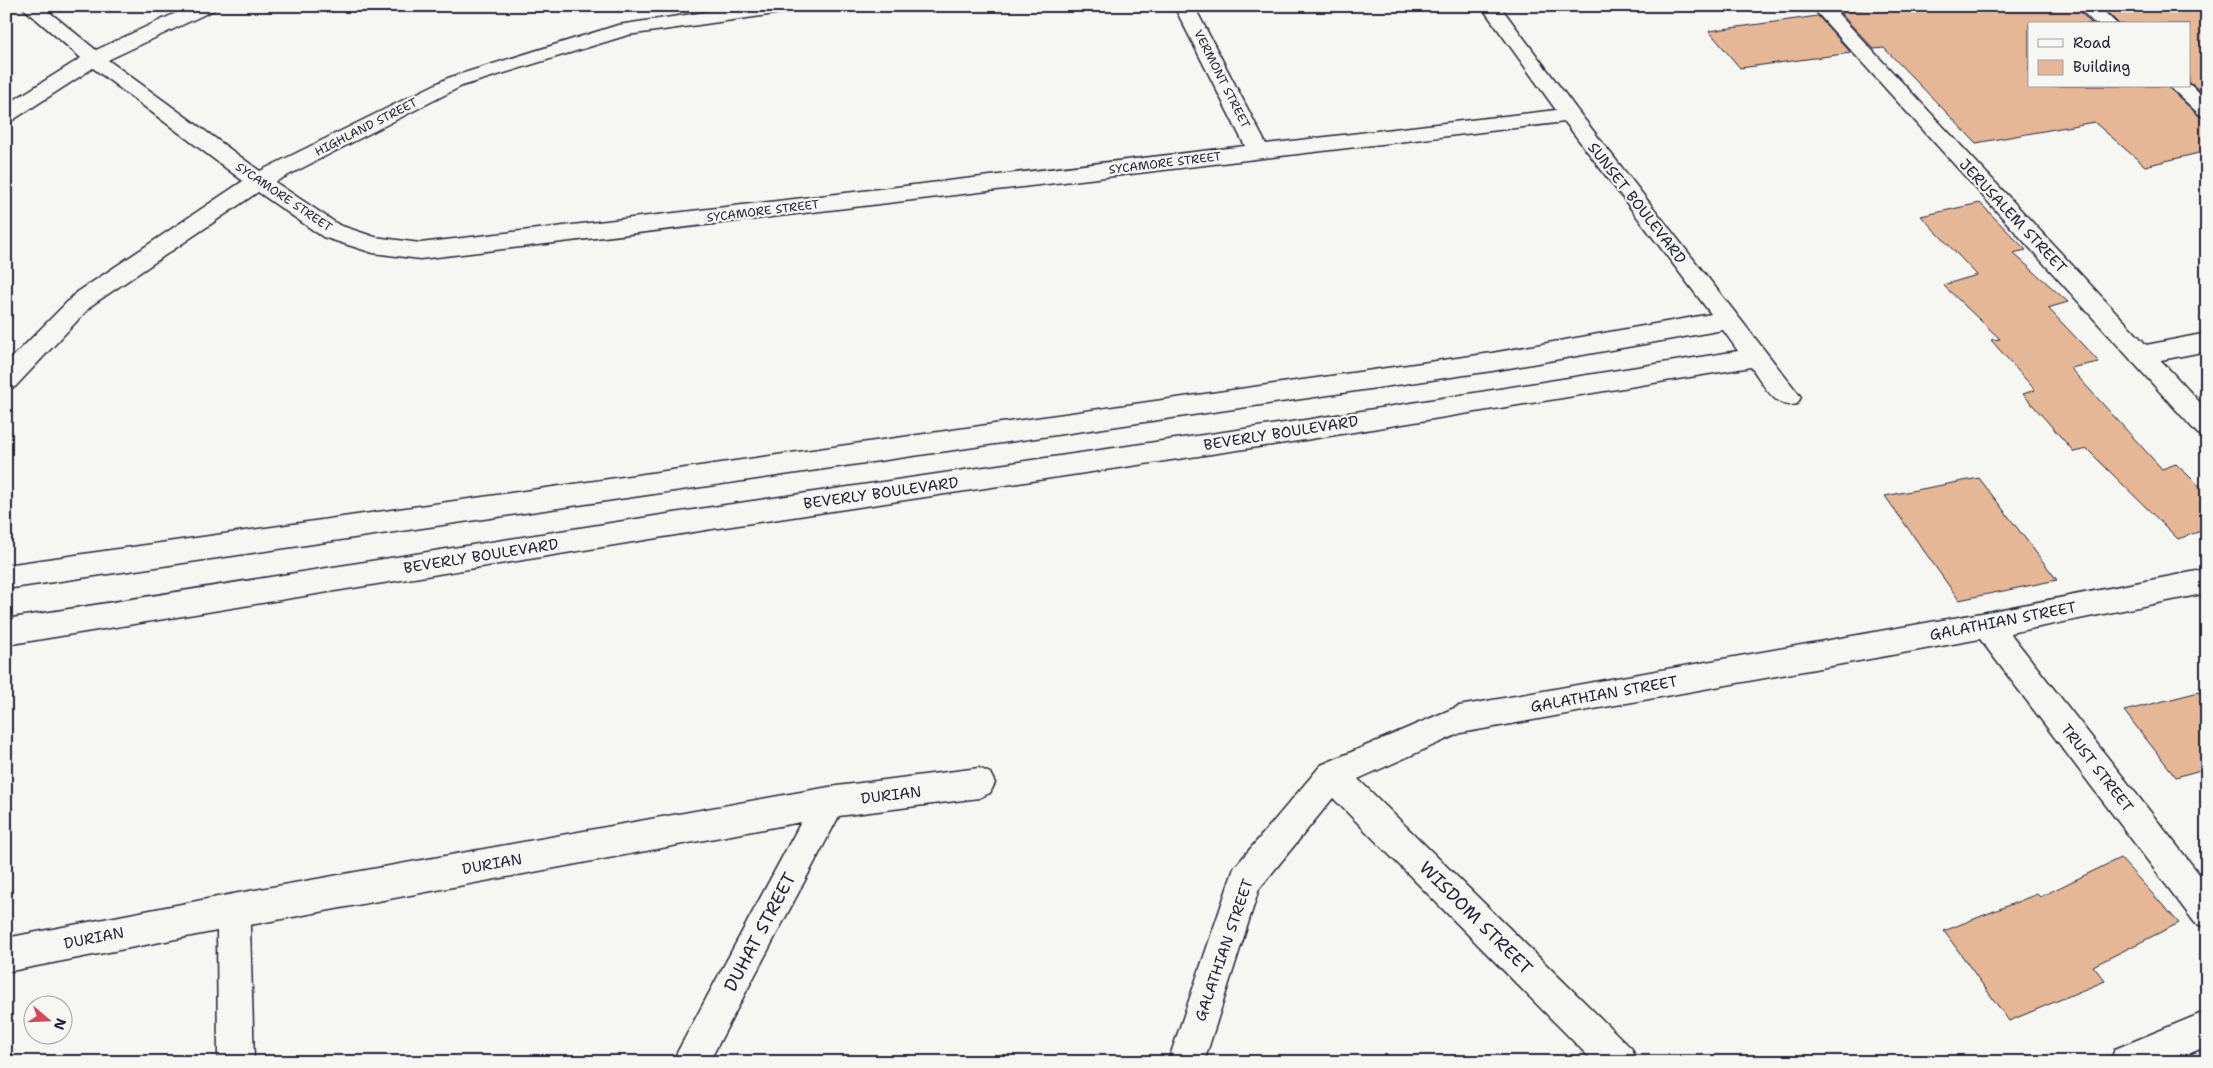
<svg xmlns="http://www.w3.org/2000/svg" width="2213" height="1068" viewBox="0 0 2213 1068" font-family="'Shantell Sans',sans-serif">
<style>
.building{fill:#e5b796;stroke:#22223b}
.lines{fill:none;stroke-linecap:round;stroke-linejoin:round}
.minor-casing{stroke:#22223b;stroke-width:3}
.tertiary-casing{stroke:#22223b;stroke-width:3}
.minor{fill:#f6f6f2;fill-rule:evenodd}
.tertiary{fill:#f6f6f2;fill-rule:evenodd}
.labels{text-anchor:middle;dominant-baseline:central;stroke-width:4.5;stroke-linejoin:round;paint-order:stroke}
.far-street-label{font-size:12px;fill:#22223b;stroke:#f6f6f2}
.street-label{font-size:15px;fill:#22223b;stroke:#f6f6f2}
.near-street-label{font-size:18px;fill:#22223b;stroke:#f6f6f2}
</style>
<rect width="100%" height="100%" fill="#f6f6f2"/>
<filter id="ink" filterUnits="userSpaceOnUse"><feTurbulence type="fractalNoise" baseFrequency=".02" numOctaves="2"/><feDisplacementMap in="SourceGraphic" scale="10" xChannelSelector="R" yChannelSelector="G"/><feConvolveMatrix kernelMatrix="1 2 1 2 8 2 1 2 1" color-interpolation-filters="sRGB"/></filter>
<g filter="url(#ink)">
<path class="building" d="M1888,6h187l17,18h-63v62h138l32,30 8,3v32l-62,15 -51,-44 -118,21 -92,-95 -10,1 -34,-36z
M2101,6h106v90l-18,-14v-58h-70z
M1818,16l33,37 -111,15 -31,-37z
M1980,203l46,47 -13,3 55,49 -20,6 51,54 -29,6 92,101 14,-5 31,29v36l-29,10 -91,-90 -13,3 -51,-58 12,-4 -44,-50 9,-1 -57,-54 34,-10 -56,-59z
M1979,478l78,102 -98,20 -74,-104z
M2207,690v78l-31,9 -52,-66z
M2120,858l59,65 -86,43 12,15 -96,40 -65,-90 93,-37 3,3z"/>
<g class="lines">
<g class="minor-casing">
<path id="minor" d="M21,6h21l54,44 95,-44h25l-2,4 -106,50 152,111 188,-93 170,-53 128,-19h52l-2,4 -7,2 -161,23 -166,51 -187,96 64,43 36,12 45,6 825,-97 -71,-140h20l72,138 290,-34 -75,-104h19l77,104 224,287 -4,7c-22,7 -34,-21 -46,-37l-446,73 -593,89 -706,116v-26l706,-112 593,-87 433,-69 -15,-21 -231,41 -1486,218v-24l1486,-212 219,-39 -146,-192 -1145,137 -47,-6 -50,-16 -65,-45 -166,113 -77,82 -9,2v-25l70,-71 167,-112 -150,-113 -80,52 -7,2v-17l75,-47z
M2077,6h21l19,18h-22z
M2189,84l18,15v18l-7,-2 -31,-29h20z
M2207,333v18l-66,13 -9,-2 -3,-7 3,-7 9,-2z
M2207,569v24l-197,40 197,251v44l-12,-5 -215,-284 -519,94 -103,46 274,270 5,13h-43l-261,-264 -74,91 -55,173h-36l66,-194 87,-103 138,-59 528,-94z
M979,768l11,5 5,10 -5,10 -11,5 -140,18 -130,246h-37l129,-240 -551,103 4,137h-36l-1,-131 -211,41v-34l227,-44 596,-107z
M2207,1011v35l-37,16h-60l5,-13z"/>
</g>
<g class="tertiary-casing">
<path id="tertiary" d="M1811,6h20l376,404v27l-9,-3z"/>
</g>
<use href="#minor" class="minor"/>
<use href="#tertiary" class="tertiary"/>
</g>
</g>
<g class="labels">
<g class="far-street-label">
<text transform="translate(1222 79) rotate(63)">VERMONT STREET</text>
<text transform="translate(366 127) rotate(-27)">HIGHLAND STREET</text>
<text transform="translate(1165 163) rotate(-7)">SYCAMORE STREET</text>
<text transform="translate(284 197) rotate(34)">SYCAMORE STREET</text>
<text transform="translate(763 211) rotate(-7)">SYCAMORE STREET</text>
</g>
<g class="street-label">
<text transform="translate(1637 203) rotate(52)">SUNSET BOULEVARD</text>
<text transform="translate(2013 216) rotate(47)">JERUSALEM STREET</text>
<text transform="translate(1281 433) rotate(-9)">BEVERLY BOULEVARD</text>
<text transform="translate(881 493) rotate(-8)">BEVERLY BOULEVARD</text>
<text transform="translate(481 556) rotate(-9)">BEVERLY BOULEVARD</text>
<text transform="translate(2003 621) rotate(-11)">GALATHIAN STREET</text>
<text transform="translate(1604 694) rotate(-10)">GALATHIAN STREET</text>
<text transform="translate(2097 768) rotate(52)">TRUST STREET</text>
<text transform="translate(891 795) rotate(-7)">DURIAN</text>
<text transform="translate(492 864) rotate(-10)">DURIAN</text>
<text transform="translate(94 938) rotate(-11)">DURIAN</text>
<text transform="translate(1224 950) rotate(-71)">GALATHIAN STREET</text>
</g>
<g class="near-street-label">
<text transform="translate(1476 918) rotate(45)">WISDOM STREET</text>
<text transform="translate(760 932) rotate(-62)">DUHAT STREET</text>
</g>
</g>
<rect width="2213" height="1068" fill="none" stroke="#f6f6f2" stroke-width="25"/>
<rect x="12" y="12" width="2188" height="1043" fill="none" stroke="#22223b" stroke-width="2" filter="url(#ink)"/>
<rect x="2028" y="22" width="162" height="65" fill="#f6f6f2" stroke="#a1a1a9"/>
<rect x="2038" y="39" width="25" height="8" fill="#f6f6f2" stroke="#a1a1a9"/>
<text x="2073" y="48" font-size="15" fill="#22223b">Road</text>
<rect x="2038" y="60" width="25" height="15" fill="#e5b796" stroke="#a1a1a9"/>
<text x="2073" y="72" font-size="15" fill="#22223b">Building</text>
<g transform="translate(48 1020) rotate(109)"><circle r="24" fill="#f6f6f2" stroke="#a1a1a9"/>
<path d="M0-4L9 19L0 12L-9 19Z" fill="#d1495b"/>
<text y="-8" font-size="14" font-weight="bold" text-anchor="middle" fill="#22223b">N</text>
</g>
</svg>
